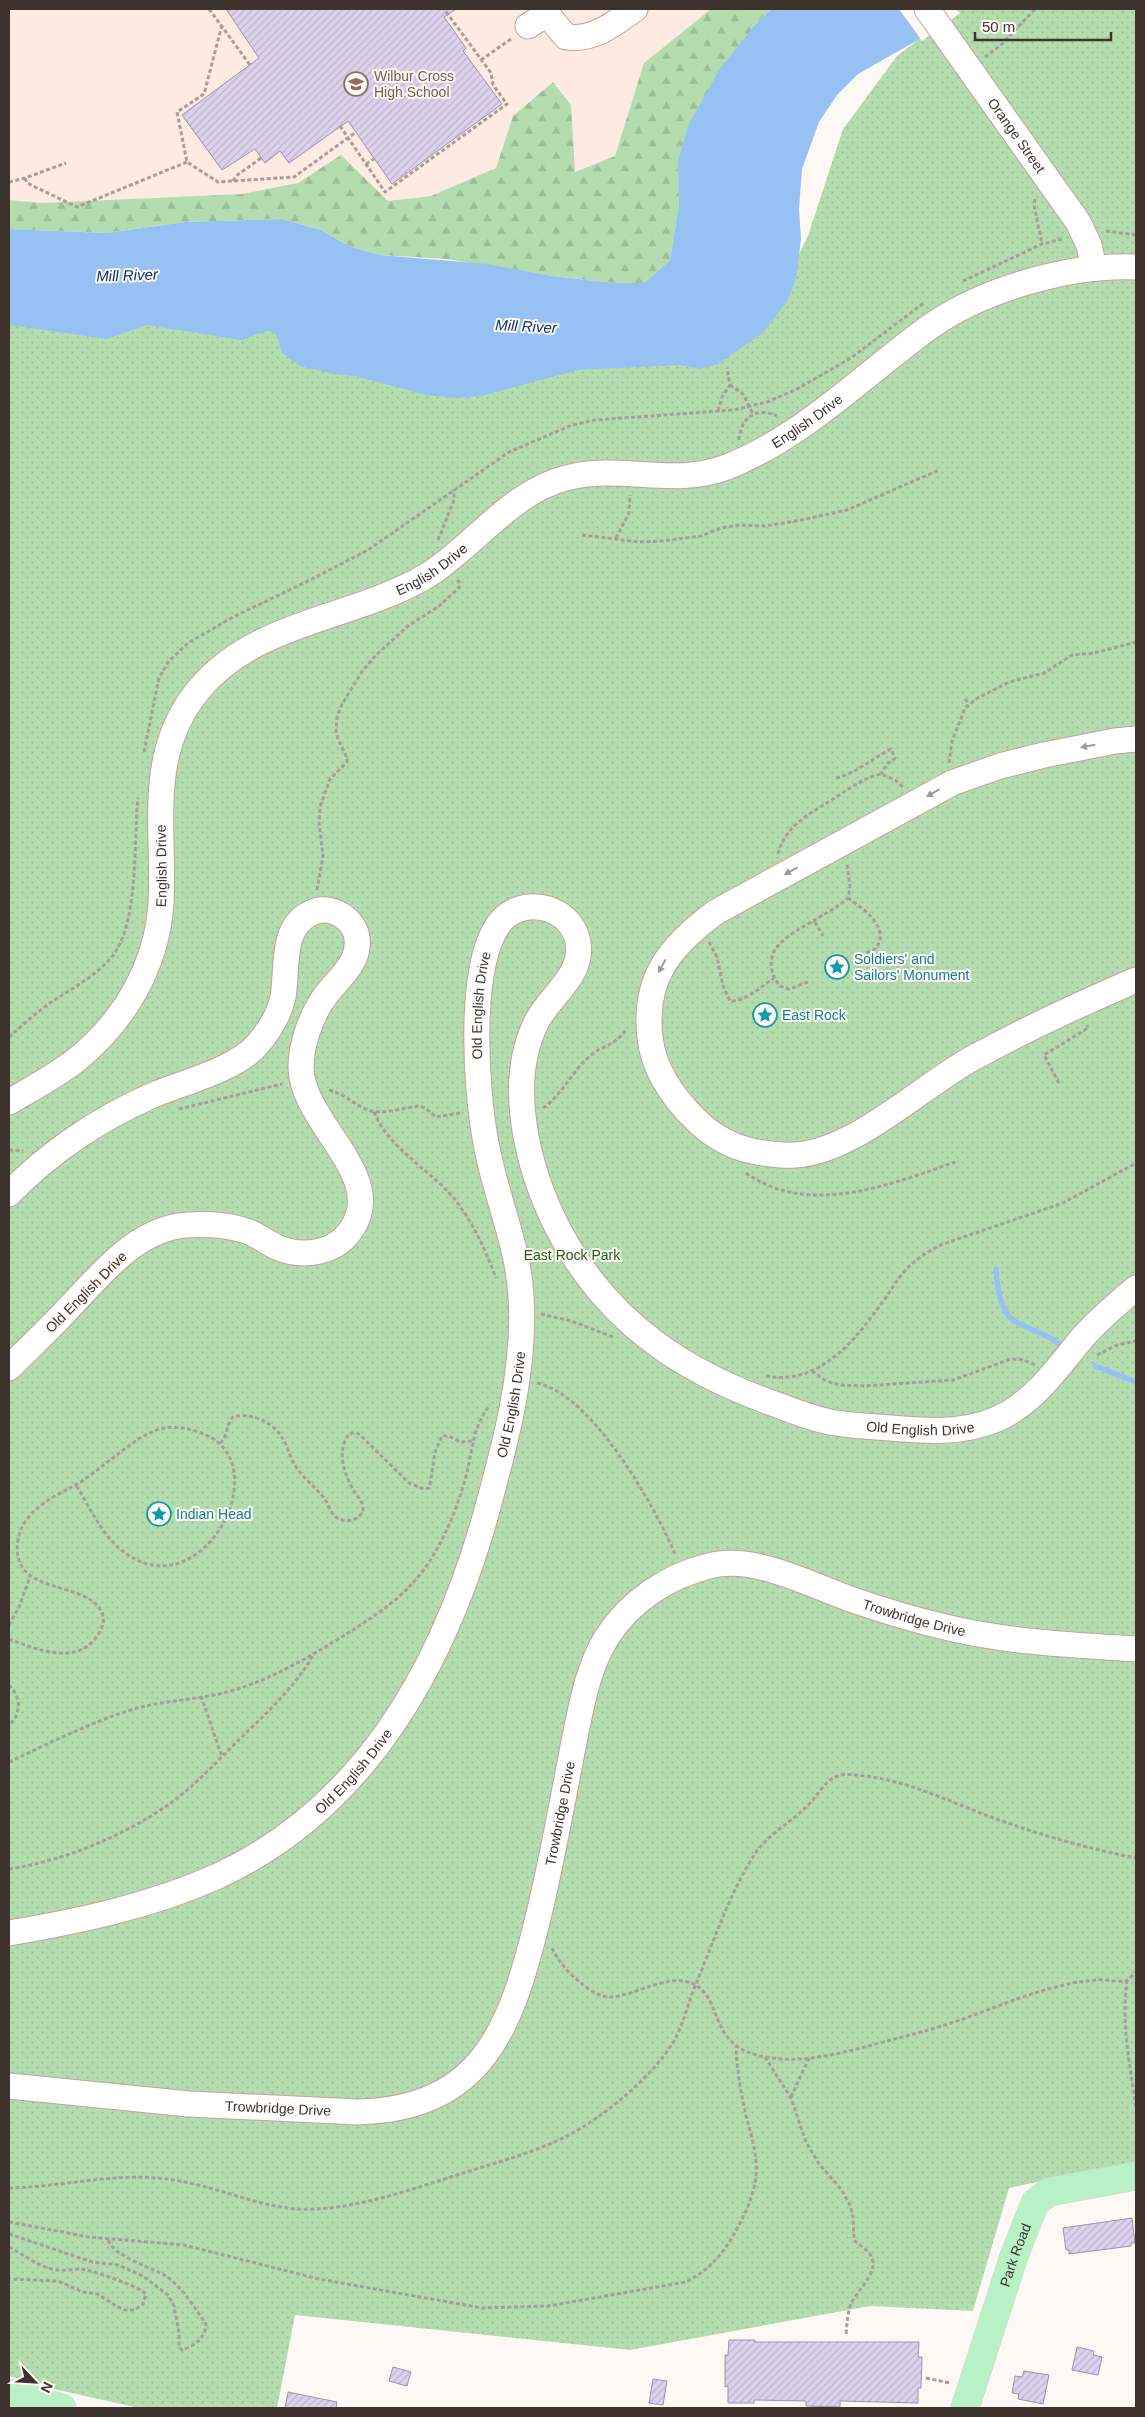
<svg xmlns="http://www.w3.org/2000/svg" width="1145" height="2417" viewBox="0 0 1145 2417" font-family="Helvetica,sans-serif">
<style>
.education{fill:#fdebe1}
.forest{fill:url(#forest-firs)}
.park{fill:url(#park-dots)}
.water{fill:#97c1f2}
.pier{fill:#fef8f5}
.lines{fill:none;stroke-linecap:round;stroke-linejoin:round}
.stream{stroke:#97c1f2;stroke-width:5.5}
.building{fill:url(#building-hatch);stroke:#9e92ac}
.minor-casing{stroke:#c1a398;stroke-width:27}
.major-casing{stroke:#d8d6d5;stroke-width:29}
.path{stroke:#a79e9a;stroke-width:3;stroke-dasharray:4 2.5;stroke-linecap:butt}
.minor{stroke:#fff;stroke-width:25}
.major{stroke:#b8f1c6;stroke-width:28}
.oneway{fill:#9e9896}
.labels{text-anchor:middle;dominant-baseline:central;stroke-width:4;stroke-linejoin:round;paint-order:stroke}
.education-label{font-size:14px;fill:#785e54;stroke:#fef8f5;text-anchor:start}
.street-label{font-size:14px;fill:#3e322d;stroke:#fef8f5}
.culture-label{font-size:14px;fill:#0d838f;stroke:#fef8f5;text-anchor:start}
.park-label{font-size:14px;fill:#225c1c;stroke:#fef8f5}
.water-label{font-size:15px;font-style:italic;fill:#083561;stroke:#fef8f5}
</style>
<defs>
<pattern id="forest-firs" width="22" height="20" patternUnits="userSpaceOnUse" patternTransform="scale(1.25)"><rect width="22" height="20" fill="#b4ddaf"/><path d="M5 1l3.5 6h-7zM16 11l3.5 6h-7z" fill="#9cbe97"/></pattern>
<pattern id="park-dots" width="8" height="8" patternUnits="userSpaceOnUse" patternTransform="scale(1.25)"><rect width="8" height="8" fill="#b4ddaf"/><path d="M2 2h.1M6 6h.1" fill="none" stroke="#9cbe97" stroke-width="1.8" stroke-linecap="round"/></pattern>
<pattern id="building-hatch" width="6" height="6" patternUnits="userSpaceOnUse" patternTransform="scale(1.25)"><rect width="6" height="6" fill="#ddd1ec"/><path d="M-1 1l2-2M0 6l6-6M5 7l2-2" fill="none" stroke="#bfb4cb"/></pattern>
</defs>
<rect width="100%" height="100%" fill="#fef8f5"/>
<path class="education" d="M9,9h762l-49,212 -713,-10z"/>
<path class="forest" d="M711,9h60l-16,16 -77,137 1,43 -9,55 -26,23h-30l-62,-7 -106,-17 -66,-4 -31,-9 -28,-16 -39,-11 -97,3 -79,11 -97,-4v-29l33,3 200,-9 56,-11 43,-28 47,46 43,-5 65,-28 17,-52 40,-34 18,23 4,67 40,-16 29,-93z"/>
<path class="park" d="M959,9h177v2156l-35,4 -92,19 -36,123 -103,-5 -240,44 -335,-35 -18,93h-138l-99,-22 -31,-10v-2067l772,-20 27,-53 35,-107 54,-73z"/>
<path class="water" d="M771,9h190l-43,31 -60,34 -21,21 -18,27 -17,47 -3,40 2,30 -5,39 -8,22 -24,32 -46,32 -18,5 -20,-4 -102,5 -97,26 -25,2 -30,-3 -71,-19 -21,-2 -34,-8 -18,-13 -4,-15 -5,-7c-12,0 -21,6 -32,9l-94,-15 -40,14 -98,-14v-96l97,4 79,-11 97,-3 39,11 28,16 31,9 107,9 65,12 62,7h30l26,-23 9,-55 -1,-43 10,-36 31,-56 36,-45z"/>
<path class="pier" d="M899,9h57l4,4 -38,28z"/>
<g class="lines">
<path class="stream" d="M996,1269c1,15 3,41 17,51 13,9 30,12 45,23
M1095,1366l41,16"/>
</g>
<path class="building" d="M226,9h230l-12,8 22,31 -3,3 39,53 -110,80 -44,-63 -59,42 -9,-12 -15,12 -10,-14 -33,21 -40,-55 77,-57z
M1132,2218l3,25h-4v3l-62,8v-4h-3l-3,-22z
M729,2340h26v2h164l-1,15h4l-1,31h-3v15l-78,-2v6l-34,-1v-5l-52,-1v3h-26v-17l-3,1v-32h3z
M1077,2347l17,4 -1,4 9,2 -4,18 -26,-5z
M393,2367l18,5 -4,14 -18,-5z
M1024,2371l25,4 -6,29 -25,-5 1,-5 -7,-1 3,-17 7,1z
M653,2379l14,2 -4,24 -14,-2z
M288,2392l49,10 -1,6h-51z"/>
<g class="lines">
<g class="minor-casing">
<g id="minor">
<path id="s1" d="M927,9l151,213 11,23 5,23"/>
<path d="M528,26l19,-12 19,23c27,4 48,-13 69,-28"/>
<path d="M1136,739l-21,2 -71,14 -44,11 -48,17 -236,129c-46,34 -73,66 -66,126 4,34 24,61 48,84 17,16 36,26 59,30 13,2 25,4 38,3 61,-4 125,-68 178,-97 53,-29 107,-54 163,-78"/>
<path id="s2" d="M9,1102c22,-13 45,-25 66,-41 49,-39 82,-95 86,-158 4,-77 -16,-151 40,-216 58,-67 154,-68 227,-112 47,-30 83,-83 138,-97 55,-15 105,10 161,-11 78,-31 137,-93 204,-141 53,-37 140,-62 205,-59"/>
<path d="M9,1194c39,-41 90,-75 142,-98 30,-13 84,-26 106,-51 12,-14 22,-29 26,-48 5,-28 -3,-70 28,-84 8,-4 16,-4 24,-1 9,3 18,12 21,21 8,31 -22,47 -35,69 -11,18 -20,43 -20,65 0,56 88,109 50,163 -15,23 -48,28 -72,18 -12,-5 -21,-13 -33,-17 -21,-7 -47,-8 -68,-5 -47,8 -81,53 -112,85 -19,20 -38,38 -57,57"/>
<path id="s3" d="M9,1933c71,-12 142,-27 209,-57 146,-68 223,-206 266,-355 20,-72 42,-150 37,-225 -3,-53 -26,-101 -35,-153 -10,-50 -20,-186 17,-224 24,-24 69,-11 75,23 6,35 -31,55 -43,83 -31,67 -3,160 32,220 48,81 118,127 205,158 19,7 38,15 58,19 19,4 40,4 60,6 35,3 73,6 107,-9 38,-17 60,-51 86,-82 16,-18 35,-34 53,-49"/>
<path id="s4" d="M9,2086l180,18 169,8c125,-3 153,-85 179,-190 14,-56 24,-113 35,-170 8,-38 14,-82 35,-115 23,-36 61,-61 102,-71 45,-12 101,19 144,34 29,10 58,19 88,26 63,16 131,19 195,23"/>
</g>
</g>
<g class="major-casing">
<g id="major">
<path d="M9,2393l53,15"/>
<path id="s5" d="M965,2408l49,-152 21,-53 14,-11 87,-16"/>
</g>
</g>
<path class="path" d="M209,9l41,56
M222,25l-18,69 -27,18 10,50 31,20 76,-5 62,-45
M985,57l17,-13 33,-35
M481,60l30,-21
M340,126l45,66 122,-88 -14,-19 -2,-12 -47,-64
M366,164l8,-5
M25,178l2,5 50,24 110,-45
M233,181l3,-5 25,-18
M9,182l16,-4 41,-15
M1035,199l-1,6 8,39
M1106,231l30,4
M963,281l79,-37 20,-5
M730,385l13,9 10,20
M718,411l4,-14 8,-12 -3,-17
M739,440c1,-22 18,-34 38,-24
M582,535l58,7 22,-1 39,-5 20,-8 18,-3 26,1 36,-6 46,-10 92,-40
M616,538l13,-25 1,-18
M438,540l16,-40v-11
M965,699l4,5
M144,752l15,-74 9,-16 20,-19 47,-27 69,-33 64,-33 141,-98 63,-27 23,-5 139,-10 33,-8 28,-12 56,-32 74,-56
M949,763l3,-22 10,-25 3,-8 11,-9 33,-17 35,-9 28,-18 22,-2 42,-11
M836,778c19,-4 37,-20 55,-29l4,9 -8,6 -6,10
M778,854c7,-29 32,-40 55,-55 16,-10 30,-21 48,-25l14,6 8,7
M317,890l6,-34 -4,-34 1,-15 10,-28 17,-17v-4l-9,-19 -2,-8 1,-14 4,-11 20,-33 15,-18 32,-29 31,-20 20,-18 1,-4 -3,-5
M848,898c15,11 35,23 32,44l-5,7 -9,4
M815,922l8,14
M709,942l8,15 6,29 7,15c15,1 32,-15 44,-23
M808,982l-19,7 -9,-3c-9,-10 -13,-27 -3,-39 13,-17 52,-32 71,-49l2,-10 -3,-25
M9,1037c15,-13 31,-28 47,-38 19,-12 40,-24 55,-41 29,-35 22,-117 27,-160
M1059,1083l-15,-28 44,-27 -1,-3
M329,1090c15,4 25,14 39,20 13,5 36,-2 51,-4l6,2 11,9 24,-4
M543,1108c20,-14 29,-37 47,-52 15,-13 25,-9 37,-28
M179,1109l103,-25
M374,1112c15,36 53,56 78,84 20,24 33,53 44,82
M9,1150l14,1
M746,1173c63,45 146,11 212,-12
M541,1314l30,7 42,16
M1097,1355l20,-10 19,-4
M812,1371l14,10 14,4 24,1 89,-6 58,-21 13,1 11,5
M766,1376c52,10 88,-34 115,-72 8,-10 14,-22 22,-31 11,-13 25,-22 40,-29l120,-41 73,-40
M537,1383c56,12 118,124 139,173
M220,1443c8,-7 6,-18 13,-26 19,-5 40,5 50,22 5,8 7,19 13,28 8,12 21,21 30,34 3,6 5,12 10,16 9,7 26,4 27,-9 0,-7 -6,-12 -9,-17 -10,-17 -18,-40 -5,-57l6,-2 5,3 49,48 15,6 5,-1 1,-3 5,-33 7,-16h7l11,6 12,-1
M9,1625l10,-18 12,-33
M9,1639c29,11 72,29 91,-8 4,-7 5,-15 0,-22 -19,-29 -91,-14 -82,-69 4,-27 32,-42 54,-53 27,-14 64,-54 92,-59 14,-2 29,1 42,7 73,32 -7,180 -86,114 -19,-16 -31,-43 -44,-64
M9,1685c13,13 12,28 0,41
M201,1696l21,61
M9,1762c41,-19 82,-40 125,-53 31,-9 63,-9 93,-17 41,-11 77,-32 113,-54 30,-19 60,-37 82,-66 21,-28 35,-63 44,-96 7,-26 6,-49 24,-71
M9,1869c56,-8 122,-36 167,-70 25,-19 46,-43 69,-65 26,-25 51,-49 69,-80
M552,1948c6,13 17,26 29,35 6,5 14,11 22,13 19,6 56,-19 81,-15 41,8 21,58 69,73 39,12 81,1 119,-9 30,-8 59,-15 88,-25 32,-11 63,-25 96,-33 14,-4 27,-6 41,-7 9,-1 23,3 31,0 2,-2 6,-6 8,-8
M1127,1980c-6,44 3,85 9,128
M765,2057l26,41 15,44 13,22 22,25 9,16 3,11 1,24c5,5 14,10 17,16 9,16 -14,34 -20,48 -4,10 -4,20 -5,31
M791,2097l18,-39
M9,2188c49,-1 99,-14 148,-10 48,3 93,27 139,31 50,3 111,-18 158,-33 39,-13 78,-22 115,-41 36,-19 84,-59 105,-94 10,-18 14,-39 22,-57 17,-41 32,-86 55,-124 14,-25 39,-36 58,-56 9,-9 16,-24 29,-28 8,-3 18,-1 27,0 48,6 89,28 134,44 45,16 91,29 137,38
M9,2222l80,15 95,8 135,34 163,29 66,-2 138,-24c22,-11 36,-27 48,-48 10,-18 20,-37 22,-58 2,-19 -5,-42 -10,-60 -5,-23 -9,-45 -10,-69
M9,2234l83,28 26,3 25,11 25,19 6,11 5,27v14l3,3c12,-4 24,-12 24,-26 -11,-16 -24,-37 -40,-48 -15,-9 -54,-20 -58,-37
M9,2247c16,8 30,21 49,23 8,1 16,-1 23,-1 11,1 59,18 65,25l-3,10 -9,6h-9l-9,-4 -18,-12 -15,-2 -25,-11 -49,-2
M926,2378l24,5"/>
<use href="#minor" class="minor"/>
<use href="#major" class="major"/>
</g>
<defs><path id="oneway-solid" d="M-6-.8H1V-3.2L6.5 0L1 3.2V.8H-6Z" transform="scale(1.25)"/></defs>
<g class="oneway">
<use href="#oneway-solid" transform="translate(1088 746) rotate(170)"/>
<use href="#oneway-solid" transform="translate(933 793) rotate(150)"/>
<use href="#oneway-solid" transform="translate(791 871) rotate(151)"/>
<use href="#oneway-solid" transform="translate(662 966) rotate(118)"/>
</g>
<defs>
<g id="school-ring" transform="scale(1.25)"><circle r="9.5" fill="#fef8f5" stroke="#8d6e63" stroke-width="1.5"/><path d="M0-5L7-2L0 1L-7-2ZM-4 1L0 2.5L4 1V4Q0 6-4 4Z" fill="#8d6e63"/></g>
<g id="sight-ring" transform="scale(1.25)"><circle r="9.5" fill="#fef8f5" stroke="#0f9aa8" stroke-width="1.5"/><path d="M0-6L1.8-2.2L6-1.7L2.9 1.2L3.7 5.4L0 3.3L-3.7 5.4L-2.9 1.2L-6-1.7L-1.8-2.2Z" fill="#0f9aa8"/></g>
</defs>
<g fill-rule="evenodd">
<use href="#school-ring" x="356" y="84"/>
<use href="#sight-ring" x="837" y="967"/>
<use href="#sight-ring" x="765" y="1015"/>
<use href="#sight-ring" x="159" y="1514"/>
</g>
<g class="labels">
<g class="education-label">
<text x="374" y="76">Wilbur Cross<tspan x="374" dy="16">High School</tspan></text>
</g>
<g class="street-label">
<text stroke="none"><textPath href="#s1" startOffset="155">Orange Street</textPath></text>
<text stroke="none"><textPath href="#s2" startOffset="1169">English Drive</textPath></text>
<text stroke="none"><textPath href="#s2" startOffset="750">English Drive</textPath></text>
<text stroke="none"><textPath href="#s2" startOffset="300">English Drive</textPath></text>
<text stroke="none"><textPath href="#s3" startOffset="1200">Old English Drive</textPath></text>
<text transform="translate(86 1292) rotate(-45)">Old English Drive</text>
<text stroke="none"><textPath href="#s3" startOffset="795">Old English Drive</textPath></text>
<text stroke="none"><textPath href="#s3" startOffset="2129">Old English Drive</textPath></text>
<text stroke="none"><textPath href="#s4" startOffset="1274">Trowbridge Drive</textPath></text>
<text stroke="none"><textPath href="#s3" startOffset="390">Old English Drive</textPath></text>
<text stroke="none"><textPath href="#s4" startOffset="749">Trowbridge Drive</textPath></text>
<text stroke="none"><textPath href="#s4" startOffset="270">Trowbridge Drive</textPath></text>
<text stroke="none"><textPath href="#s5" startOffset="161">Park Road</textPath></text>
</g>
<g class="culture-label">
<text x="854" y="959">Soldiers' and<tspan x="854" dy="16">Sailors' Monument</tspan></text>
<text x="782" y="1015">East Rock</text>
<text x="176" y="1514">Indian Head</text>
</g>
<g class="park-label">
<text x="572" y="1255">East Rock Park</text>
</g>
<g class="water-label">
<text transform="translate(127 275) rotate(-2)">Mill River</text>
<text transform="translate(526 326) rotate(3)">Mill River</text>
</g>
</g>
<rect width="1145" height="2417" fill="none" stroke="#3e322d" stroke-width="20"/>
<g transform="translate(35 2382) rotate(115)" stroke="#fef8f5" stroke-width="4" paint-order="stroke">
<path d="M0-4L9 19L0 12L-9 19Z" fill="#3e322d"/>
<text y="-8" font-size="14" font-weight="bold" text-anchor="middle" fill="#3e322d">N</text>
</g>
<path d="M975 32v8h136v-8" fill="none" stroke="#3e322d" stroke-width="2.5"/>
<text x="982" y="32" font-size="15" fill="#3e322d" stroke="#fef8f5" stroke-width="4" paint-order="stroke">50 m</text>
</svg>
